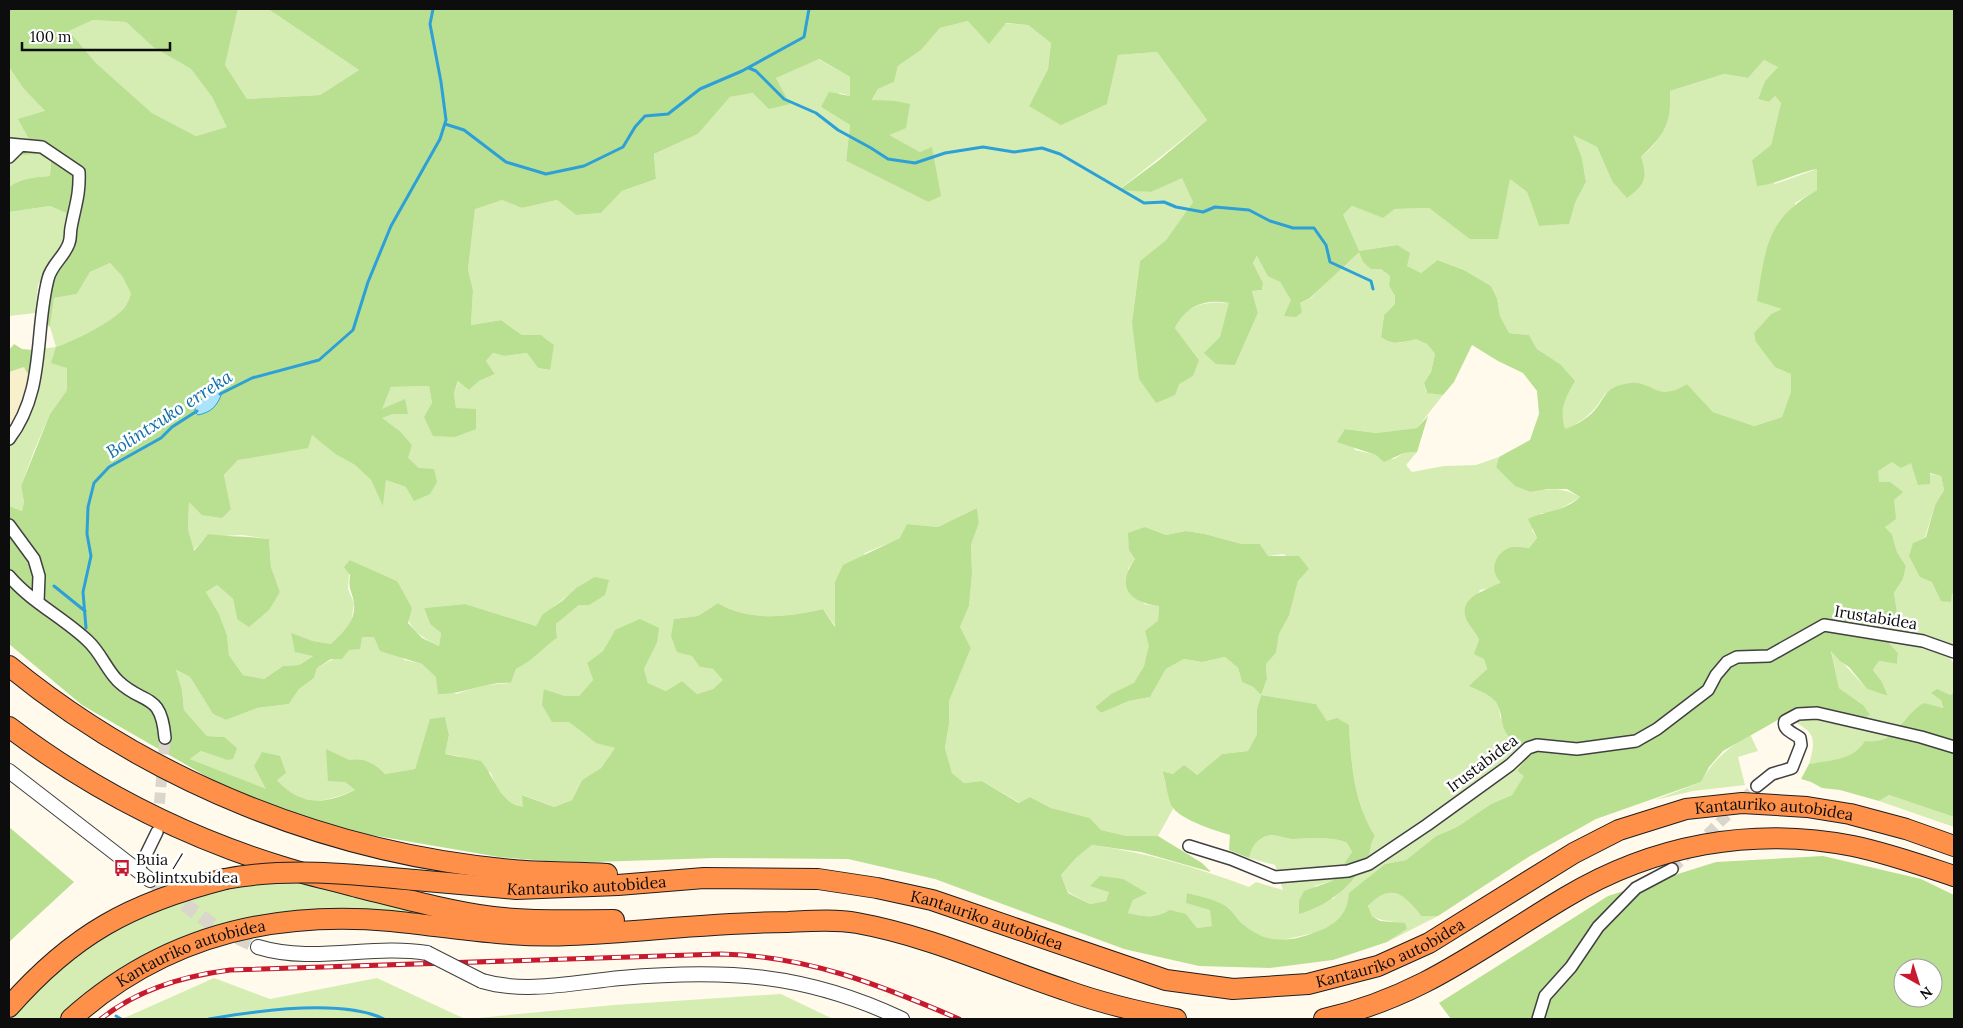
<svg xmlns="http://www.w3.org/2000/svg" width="1963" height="1028" viewBox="0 0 1963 1028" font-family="Lora,serif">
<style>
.farmland{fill:#f7f0ca}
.green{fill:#d5edb3;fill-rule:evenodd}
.forest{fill:#b9df91;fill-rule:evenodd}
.water{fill:#ace3fb;stroke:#2da0d8}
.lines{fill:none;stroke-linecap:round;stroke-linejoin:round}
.stream{stroke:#2da0d8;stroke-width:3}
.minor-tunnel{stroke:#dbd6cb;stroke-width:11;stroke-dasharray:11 5.5;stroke-linecap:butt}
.tertiary-tunnel{stroke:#dbd6cb;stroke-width:14;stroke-dasharray:14 7;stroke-linecap:butt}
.minor-casing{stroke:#404040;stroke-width:14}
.tertiary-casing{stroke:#404040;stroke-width:16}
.motorway-casing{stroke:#1e1e1e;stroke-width:22}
.minor{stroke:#fff;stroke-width:11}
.tertiary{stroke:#fff;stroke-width:14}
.motorway{stroke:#ff904a;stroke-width:20}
.rail-casing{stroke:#c71a2e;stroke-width:5}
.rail{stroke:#fff;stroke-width:3;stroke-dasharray:9;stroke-linecap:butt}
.tertiary-bridge-casing{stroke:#404040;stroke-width:16;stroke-linecap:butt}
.motorway-bridge-casing{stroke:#1e1e1e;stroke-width:22;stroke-linecap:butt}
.tertiary-bridge{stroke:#fff;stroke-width:14}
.motorway-bridge{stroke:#ff904a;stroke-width:20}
.labels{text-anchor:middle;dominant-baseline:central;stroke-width:5;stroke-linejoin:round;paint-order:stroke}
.street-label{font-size:16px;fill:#0d0d0d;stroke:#fff}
.poi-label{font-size:16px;fill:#0d0d0d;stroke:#fff;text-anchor:start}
.water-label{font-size:18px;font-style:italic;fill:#0c6fa8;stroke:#fff}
</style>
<rect width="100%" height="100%" fill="#fffaec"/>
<path class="farmland" d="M24,367l6,13 -5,20 -16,29v-57z"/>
<path class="green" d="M238,9h30l91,61 -39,25 -73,4 -22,-34z
M93,20l33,2 27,25 38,22 21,28 16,30 -32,9 -44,-23 -56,-50 -27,-32z
M968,21l60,4 23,18 -3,26 -19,37 78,-2 11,-49 39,-3 50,68 -87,69 31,3 31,-15 11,25 -27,38 -26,21 -8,61 47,61 20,-23 -24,-32c12,-24 29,-27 55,-25l-10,34 15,28 23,-52 -6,-22 10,-1 1,-7 -10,-20 5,-8 10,20 12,7 12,18 8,3 11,-5 30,-31 2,-52 9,-9 31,12 12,-9 34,-1 41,30 40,-59 17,13 12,34 29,-2 7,-21 11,-21 -4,-24 -10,-24 25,13 15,34c33,-27 62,-43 58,-90l54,-17 24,4 16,-18 15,6 -14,15 -7,18 11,3 6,-6 6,7 -10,42 -19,15 23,24 42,-15v21l-22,13 -12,106 -12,5 -17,19c5,19 22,29 37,41l1,18 -10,25 -28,9 -41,-14 -26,-28c-18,12 -25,11 -44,0l-38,10c-11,18 -21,27 -41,36l-3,-13 5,-22 -6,-31 -23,-15 -8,-14 -20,-2 -9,-17 -3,-18 -6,-12 -27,-16 -25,-10 -18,13 -15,-7 -9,-21 -38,6 31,25 -1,10 6,10v8l-11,11 -3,22 19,6 16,-5 11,6 8,10 -4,18 -7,11 2,9 17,3 -26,33 -41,5 -31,-4 10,21 39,9 10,-6 13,-1 -11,13 6,7 32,-6 32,-1 23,-8 -3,10 35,25c19,-4 32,-5 49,5l-26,16h-13l-9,17 5,8 -8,10h-20l-8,34 -10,6 -11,2 -13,31 12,19 8,29 -17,17 23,11 6,10 1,10 21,28 6,12 -10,14 8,5 -13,19 -21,9 -34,23 -21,9 -30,24 -21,4 -15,12 -21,27 -7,15 -11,8 -17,7 -36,8 -23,-7 -14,-12 -12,-14 -42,-15v10l23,6 3,17 -16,2 -11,-14 -41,3 -17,-4 5,-13 -24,-8 -3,9 -16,3 -22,-12 -7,-17 15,-17 16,-13c56,8 104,22 157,42l7,-5 27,8 -8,-25 -26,-7c3,-10 5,-16 15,-21 10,-5 20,2 30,2 16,0 38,-3 53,4l5,9 -20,29 -18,5 19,13c8,-9 20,-17 26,-26 8,-13 9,-25 16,-37 -21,-33 -24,-73 -26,-111l-22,-4 -11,-17 -55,-9 -4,14v25l-9,17 -26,3 -25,21 -24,-1 -11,-3 11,38 -15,27h-31l-26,-6 -11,-12 -39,-10 -21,-11 -10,6 -38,-22 -18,2 -12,-10 -7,-25 4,-24v-23l22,-53 -11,-21 9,-21 3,-32 -1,-29 8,-22 -2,-15 -39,19 -31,-3 -6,14 -36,15 -28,53 -1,21 -13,-18c-34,8 -74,13 -105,-6l-20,13 -24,3 26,48 13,2 11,11 -11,9 -16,5 -15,-13 -16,10 -18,-8 -4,-14 13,-26 -42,-13 -12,21 -16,12 6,17 -14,16h-14l-21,-7c21,28 36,50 71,59l-14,20 -19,12 -10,20 -18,7 -31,-12v13c-18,-6 -26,-18 -32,-35l-32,-17 -14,-2 4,-19 -4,-18 -15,3 -15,49 -30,5c-10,-11 -22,-17 -36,-14l-4,22 10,8c-31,13 -53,18 -78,-10l-15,-2 5,12 -77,-31 11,-8 26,9 -3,-23 -17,-1 -23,-26 -2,-20 -7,-20 15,7 23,37 13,6 31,-12 32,-4 10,-15 15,-11 3,-10 32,-18 13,-13 12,-1 31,24 17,4 34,30 29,-9 26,-2 5,-14c18,-9 24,-20 41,-31l-1,-14 23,-19h10l-13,-17c-14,14 -31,22 -40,38l-71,-22 -41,4 6,16 11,9 -2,13c-35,-16 -33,-31 -42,-65l-47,-21 -2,29 6,14 -3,22 -20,19 -18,-3 -22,-7 23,21 -15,10 -16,1 -19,13 -21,-4 -14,-20 -2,-20 -8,-21 -13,-22 11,-7 16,14 4,20 43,-27 -9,-25 -2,-28 -27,-4 -20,1 -14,-2 -15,17 -5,-22 1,-28 42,8 -7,-34 14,-15 33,-7 41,-18 23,19 20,11 16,15 12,25 3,-25 20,7 13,-19 -12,-10 5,-13 -11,-13 -20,-14 12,-4 -12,-5 10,-22 38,-1 3,17 24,5 -2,-15 5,-13 10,10 10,-9 16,-7 -9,-13 7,-8 11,3 23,-3 11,15 11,2 5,-25 -13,-10h-19l-21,-15 -30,5 2,-35 -5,-20 7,-62 27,-8 20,8 35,-8 19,15 25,-2 21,-22 34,-12 -2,-25 44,-20 32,-37 23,-4 37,11 -14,-26 42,-19 32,18v19l-10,-3 -19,14 29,18 -4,36 82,41 8,-30 -4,-24 -12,4 -32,-17 7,-34h-23l6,-12 16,-7 4,-16 23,-16 19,-22zM1145,527l21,8 20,-4 19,3 37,10h18l8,12 15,-2 26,15 -11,12 -9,35 -10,18 -3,19 -10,11 1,15 -6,16 -8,-8 -11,-5 -4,-14 -13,-11 -23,5 -18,-3 -18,10 -16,28 -21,4 -28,12 -6,-6 16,-13 23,-10 10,-18 14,-45 1,-15 -15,-2 -16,-35 7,-10z
M9,67l14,21 22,23 -7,43 13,6 -1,16c-15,1 -29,2 -41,11z
M50,206l16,7 -2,29 -26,43 -3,28 -26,3v-104z
M110,263l12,13 9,18c-2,5 -4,11 -7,14 -12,14 -50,33 -68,39l11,21v22l-17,24 -16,37 -13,35 3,16 -2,9 -13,-5v-77l16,-29 5,-20 -3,-7 3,-3 3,-20 23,-3 -6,-20 4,-29 23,-4 13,-22z
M1892,462l19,1 4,8 26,5 3,14 -9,15 -10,32 -12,6 19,38 20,12 2,-1v61l-4,5 4,6v28l-13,8 2,9 -37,10 -13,16 -52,25 -32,4c10,-34 1,-31 -24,-49l78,-10 -24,-17 -8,-38 36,39 21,7 -6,-14 -9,-12 6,-9 18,3 1,-11 -9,-10 -6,-17 14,-14 -3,-19 9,-14 3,-13 -9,-14 -5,-18 -7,-7 -8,-56z
M1750,734l8,17 -20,6 7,28 -52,6 -38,9 46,-18c12,-23 28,-34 49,-48z
M1889,795l65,22v10l-75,-26z
M307,880l158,43 -236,3 -166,93h-54l23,-28 48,-43 61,-34 87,-28z
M1390,892l16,5 15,19h17l-51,26 20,-13c-16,-12 -20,-5 -35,-13l-4,-10 9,-10z
M214,978l56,21 107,-21 88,41h-343z
M781,994l52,25h-366l147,-14z"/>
<path class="forest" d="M9,9h229l-13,56 22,34 73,-4 39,-25 -91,-61h1686v583l-2,2 -1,8 -10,-1 -9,-19 -12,-5 -11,-21 4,-13 13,-6 9,-32 9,-15 -3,-14 -11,-3v11l-12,1 -7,-22 -10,5 -9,-6 -14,9 1,11h11l13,10 -9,8 2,19 -11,8 7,7 5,18 9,14 -3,13 -9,14 3,19 -14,14 6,17 9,10 -1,11 -18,-3 -6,9 9,12 6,14 -21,-7 -18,-22 -9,-6 -9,-10 8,37 24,17 7,10 -8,4 -65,-10 -74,42 -14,16 -8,15 -105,37 -66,37 -92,60h-17c-16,-22 -31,-34 -53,-10l4,10 8,5 25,2 2,6 -20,13 -54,18 -63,8 -71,-2 -75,-17 -189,-70 -87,-20 -134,-1 -119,4 -49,-1 -47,-4 -151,-26 -79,-25 -51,-23 -136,-78 -73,-61v-138l13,5 2,-9 -3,-16 29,-72 17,-24v-22l-16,-5 5,-16c18,-6 56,-25 68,-39 3,-3 5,-9 7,-14l-9,-18 -12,-13 -20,9 -13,22 -23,4 -4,29 -15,-14 8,-43 21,-28 2,-29 -16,-7 -41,6v-25c12,-9 26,-10 41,-11l1,-15 -13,-7 -17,1 8,-16 -11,-20 27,-8 -22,-23 -14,-21zM93,20l33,2 27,25 38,22 21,28 15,30 -31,9 -44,-23 -56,-50 -27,-32zM968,21l21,23 17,-21 22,2 23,18 -3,26 -19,37 32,19 46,-21 11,-49 39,-3 50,68 -49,41 -39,29 32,2 31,-14 11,24 -27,38 -26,21 -8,61 7,57 17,24 19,-8 4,-11 14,-8 6,-16 -24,-32c12,-23 30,-29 54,-25l-9,34 -16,16 12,11 19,1 23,-52 -6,-22 10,-1 1,-7 -10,-20 4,-7 11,20 12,6 11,18 -7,16 12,1 6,-5 -2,-9 10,-5 49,-46 4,10 8,7h10l9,7 -1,10 6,10v8l-11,11 -3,22c12,9 22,5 35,2l11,5 8,10 -4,18 -7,11 3,10 16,2 11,-13 18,-37 26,16 25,12 14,18 2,23 -9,26 -31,17 -3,10 19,19 16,6 17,-3h19l13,8c-20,17 -31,12 -52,22l9,19 -8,10c-6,0 -15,-2 -20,0 -15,6 -20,24 -8,34 -14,9 -45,14 -34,39 3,6 9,12 12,19l-5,14 10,5 3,10 -18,17c10,5 25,9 29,20 4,8 3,18 8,27 7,10 14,10 21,24l-10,14 7,5 -12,19 -21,9 -34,23 -21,9 -30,24 -21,4 -36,29c-1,19 -11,30 -28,37 -29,12 -53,16 -78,-6 -6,-5 -10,-13 -16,-17 -12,-8 -26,-10 -40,-14l-1,10 24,7 2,16 -15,2 -11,-14 -16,-4c-15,9 -25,7 -42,3l5,-13 14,-7 -24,-14 -23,-3 -10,10 19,6 -3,9 -16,3 -22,-11 -7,-18 15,-17 16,-13 49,7 70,20 -9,-9 -44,-27h-31l-26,-6 -11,-12 -39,-10 -21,-11 -11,6 -37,-22 -18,2 -12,-10 -7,-25 4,-24v-23l22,-53 -11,-21 9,-21 3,-32 -1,-29 8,-22 -2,-15 -39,19 -31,-3 -7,14 -57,27 -8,17v45l-12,-18c-34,8 -74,13 -105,-6l-20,13 -24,3 -3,17 6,16 15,4 8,11 13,2 10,11 -10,9 -16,5 -15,-13 -16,10 -18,-8 -4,-14 13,-26 2,-15 -19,-9 -25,11 -12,21 -16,12 6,17 -14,16h-14l-21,-7 -2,16 10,17h17l27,21 19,5 -14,20 -19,12 -10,20 -18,7 -32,-12 1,12c-24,-4 -28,-30 -42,-46l-36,-7 4,-19 -4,-18 -15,2 -15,50 -30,5c-10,-11 -22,-17 -36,-14l-23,-11 2,32 17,1 10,8c-30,15 -55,16 -78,-10l9,-7 -6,-17 -18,-4 -8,14 12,23 -76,-30 11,-8 26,9 6,-1 4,-11 -13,-11 -17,-1 -23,-26 -2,-20 -6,-20 14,7 23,37 13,6 31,-12 32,-4 10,-15 15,-11 3,-10 14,-9h11l7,-9 11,-1 2,-12h12l6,14 42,13 14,13 2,17c26,1 47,-13 73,-11l5,-14c18,-9 25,-20 41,-31l-1,-14 23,-19h10l16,-10 4,-15 -14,-3 -19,11 -14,13 -19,13 -7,12 -71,-22 -41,4 6,16 11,9 -2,13 -17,-8 -14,-15 4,-15 -15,-27 -47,-21 -6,7 6,8c-2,16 2,15 4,28 2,19 -11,29 -23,41l-18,-3 -22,-8 4,19 18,4 -14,9 -16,1 -19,13 -21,-4 -14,-20 -2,-20 -8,-21 -13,-22 11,-7 16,14 4,20 12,8 20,-17 11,-18 -9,-25 -2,-28c-21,-3 -41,-2 -61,-5l-14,17 -6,-22 1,-27 13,13 20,3 9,-9 -7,-34 14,-15 70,-12 4,-13 23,19 20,11 16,15 12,26 3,-26 20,7 8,14 16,-7 7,-12 -3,-13 -15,-1 -11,-10 4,-13 -11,-13 -19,-14 11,-4h15l-3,-15 -23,10 9,-22 38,-1 3,17 -8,14 9,19 22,1 21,-8v-20l-20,-1 -2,-15 4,-12 11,9 10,-9 16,-7 -9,-13 7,-8 11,3 23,-3 11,15 12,2 4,-25 -13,-10h-19l-21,-15 -30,5 2,-35 -5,-20 7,-61 27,-9 20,8 35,-8 19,15 25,-2 21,-22 34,-12 -2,-25 44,-20 32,-37 23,-4 16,16 21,-5 -14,-26 43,-19 31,18v19l-21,-4 -8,15 29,18 -4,36 82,41 13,-6 -9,-49 -12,5 -31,-17 17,-7 4,-24 -15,-3 -23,-1 6,-11 16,-7 4,-16 23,-16 19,-22zM1764,60l14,7 -13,14 -7,18 11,3 6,-6 6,7 -10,42 -19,15 5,26c21,-2 39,-13 60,-17v21c-51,30 -51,56 -60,111l25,8 -11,5 -17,19 2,9 19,25 16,7v18l-9,25 -28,9 -41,-14 -26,-28c-34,21 -33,-7 -62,0 -21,4 -20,15 -31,27 -8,9 -19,14 -29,18 -6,-19 0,-31 10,-48l-15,-17 -23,-15 -8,-14 -20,-2 -9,-17 -3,-18 -6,-12 -27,-16 -26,-10 -17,13 -14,-7 3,-13 -13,-8 -38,6 -16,-36 9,-9 31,12 12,-9 34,-1 41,31h28l12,-60 17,13 12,34 30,-2 6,-21 11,-21 -4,-24 -9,-23 24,12 15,34 15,17c18,-14 21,-19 14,-41 23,-21 31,-34 29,-66l54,-17 24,4z
M14,344l8,5 11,1 -3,20 -3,3 -3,-6 -15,5v-22z
M1428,416l-11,36 -13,1 -20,9 -8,-7 -39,-13 8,-13 31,4 41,-5z
M1145,527l21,8 20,-4 19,3 37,10h18l8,12h31l10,13 -11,12 -9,35 -10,18 -3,19 -10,11 1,15 -6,16 55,9 11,17 10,-3 12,7c2,39 5,78 26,111 -6,10 -4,14 -7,22 -13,26 -40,48 -69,56v-13l5,-10 28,-10 20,-29 -5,-9c-15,-7 -37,-4 -53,-4 -10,0 -20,-7 -30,-2 -10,5 -12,11 -15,21l-20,-8 1,-15c-16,-5 -46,-14 -57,-27 -5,-6 -7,-28 -11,-37l11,3 11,-9 13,10 25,-21 26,-3 9,-17v-25l4,-14 -8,-8 -11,-5 -4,-14 -13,-11 -23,5 -18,-3 -18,10 -16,28 -21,4 -28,12 -6,-6 16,-13 23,-11 10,-17 5,-20 -4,-15 13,-10 1,-15c-31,-4 -43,-20 -24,-47l-6,-9 -1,-17z
M1937,689l13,6 4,-3v125l-65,-22 -10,6 -39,-11 -18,-2 -11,-6 -10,-3 8,-15c21,-4 44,-3 56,-23 34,4 34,-24 59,-38l19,5 -2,-8 -10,-7z
M9,827l65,55 -65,60z
M1823,856l98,23 33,16v124h-503l-12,-16 169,-107 108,-34zM1903,968h30v30h-30z"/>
<path class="water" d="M217,390l5,3c-5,13 -10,19 -24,22l-3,-3c-1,-10 14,-19 22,-22z"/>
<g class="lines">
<path class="stream" d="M749,68l7,3 28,28 32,14 22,17 33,18 17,11 27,4 30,-10 38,-6 31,5 28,-4 18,6 84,49 20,-1 12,5 27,5 12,-5 34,3 21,11 23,7h21l12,17 4,17 41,19 2,8
M445,124l19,6 42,32 40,12 38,-8 39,-19 12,-20 10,-11 23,-2 32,-25 42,-18 62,-34 5,-28
M220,394l32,-16 67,-18 34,-30 15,-48 23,-56 49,-87 6,-19 -5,-38 -11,-58 3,-15
M54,586l31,25
M86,628l-3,-36 8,-36 -4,-22 1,-27 6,-24 15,-16 52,-29 11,-11 25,-16
M116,1016l5,3
M209,1019c46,-8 133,-20 175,0"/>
<path class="minor-tunnel" d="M158,820l7,-82
M1672,869l85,-83"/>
<path class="tertiary-tunnel" d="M150,880l66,47 42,20"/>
<g class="minor-casing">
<path id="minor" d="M9,144l33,3 37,25c1,23 -4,34 -8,56 -1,5 0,10 -2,15 -4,13 -18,22 -21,36 -14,55 -2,111 -39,160
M9,157l11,-11
M9,525l25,34 5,17 -1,26
M9,576c22,26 55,42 79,65 13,12 18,28 30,40 26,25 43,10 47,57
M1757,786l15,-12 20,-6 9,-23 -1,-7c-6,-5 -18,-8 -15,-17l13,-7 19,-1 104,24 33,10
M1189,846l42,13 44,18 73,-6 21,-7 58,-39 83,-60 18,-17 9,-3 40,4 59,-8 21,-12 51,-39 8,-15 11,-13 10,-5 32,-1 55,-31 99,16 31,11
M138,871l19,-39
M1538,1019l7,-23 26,-29 27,-40 38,-39 36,-19"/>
</g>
<g class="tertiary-casing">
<path id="tertiary" d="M9,771l141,109
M258,947c56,17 113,-3 169,6
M482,981c44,13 94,1 139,-3 105,-9 184,-5 281,41"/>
</g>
<g class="motorway-casing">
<g id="motorway">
<path d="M9,666c142,116 321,188 504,204 31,3 63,2 94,4"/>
<path d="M9,727c82,62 176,110 274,140 24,8 49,13 74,20 44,11 91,24 136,30 40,5 81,3 121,3"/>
<path id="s1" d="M415,880l101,9 102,-4 86,-7 114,1 59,9 55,12 234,80 67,9 75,-5 70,-18 51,-23 145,-90 45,-23 67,-21 56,-6 65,4 43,7 56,15 48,17"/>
<path d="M9,1007c64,-73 122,-104 216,-128"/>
<path id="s2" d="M71,1019c91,-82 200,-109 320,-98 59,6 119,17 178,14 73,-3 146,-13 219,-13 22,-1 47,-3 69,1 72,13 139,44 208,67 36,13 74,22 111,29"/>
<path d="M1324,1019c98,-22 158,-72 242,-122 87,-52 186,-71 287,-51 34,7 68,19 101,30"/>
</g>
</g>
<use href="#minor" class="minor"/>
<use href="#tertiary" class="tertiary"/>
<use href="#motorway" class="motorway"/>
<g class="rail-casing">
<path id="rail" d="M101,1019c37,-30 83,-43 129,-49l491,-16c88,2 159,31 238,65"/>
</g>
<use href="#rail" class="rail"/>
<g class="tertiary-bridge-casing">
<path id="tertiary-bridge" d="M427,953l55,28"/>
</g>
<g class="motorway-bridge-casing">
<path id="motorway-bridge" d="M225,879c63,-12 127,-5 190,1"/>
</g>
<use href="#tertiary-bridge" class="tertiary-bridge"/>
<use href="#motorway-bridge" class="motorway-bridge"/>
</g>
<defs>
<g id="bus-bare" transform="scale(1.35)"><path d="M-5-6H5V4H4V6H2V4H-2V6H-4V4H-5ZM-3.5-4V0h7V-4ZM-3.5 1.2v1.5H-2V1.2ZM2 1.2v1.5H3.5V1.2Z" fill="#c71a2e" stroke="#fff" stroke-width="2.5" paint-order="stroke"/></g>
</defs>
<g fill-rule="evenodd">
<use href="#bus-bare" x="122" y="868"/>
</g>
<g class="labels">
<g class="street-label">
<text transform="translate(1876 617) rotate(9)">Irustabidea</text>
<text transform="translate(1482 763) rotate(-37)">Irustabidea</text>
<text stroke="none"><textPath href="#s1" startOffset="1418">Kantauriko autobidea</textPath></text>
<text stroke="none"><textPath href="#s1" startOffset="172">Kantauriko autobidea</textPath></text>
<text stroke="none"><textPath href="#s1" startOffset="578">Kantauriko autobidea</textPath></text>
<text stroke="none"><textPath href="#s1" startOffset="998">Kantauriko autobidea</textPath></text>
<text stroke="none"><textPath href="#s2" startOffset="139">Kantauriko autobidea</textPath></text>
</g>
<g class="poi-label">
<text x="136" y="859">Buia /<tspan x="136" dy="18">Bolintxubidea</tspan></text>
</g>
<g class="water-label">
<text transform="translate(169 414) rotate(-33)">Bolintxuko erreka</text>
</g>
</g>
<rect width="1963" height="1028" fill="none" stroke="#0d0d0d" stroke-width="20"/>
<g transform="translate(1918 983) rotate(141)"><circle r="24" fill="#ffffff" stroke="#9e9e9e"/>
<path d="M0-4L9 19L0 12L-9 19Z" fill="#c71a2e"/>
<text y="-8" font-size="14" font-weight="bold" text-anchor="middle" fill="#0d0d0d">N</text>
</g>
<path d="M22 42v8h148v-8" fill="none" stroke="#0d0d0d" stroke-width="2.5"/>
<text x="30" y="42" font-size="15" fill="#0d0d0d" stroke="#ffffff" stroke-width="4" paint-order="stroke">100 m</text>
</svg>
